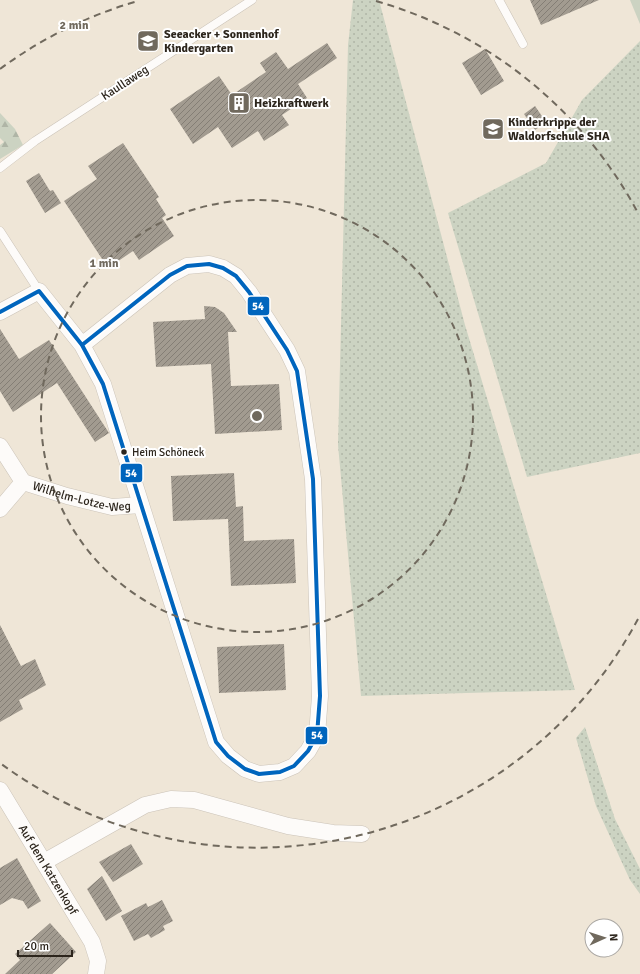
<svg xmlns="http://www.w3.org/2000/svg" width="640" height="974" viewBox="0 0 640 974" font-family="Signika,sans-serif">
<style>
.grass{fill:url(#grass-dots)}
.forest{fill:url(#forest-firs)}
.green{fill:#ccd3c2}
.building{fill:url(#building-hatch)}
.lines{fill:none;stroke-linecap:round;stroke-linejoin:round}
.lane-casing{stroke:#cbc3b8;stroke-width:9}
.street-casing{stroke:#cbc3b8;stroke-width:17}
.lane{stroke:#fdfbf9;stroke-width:8}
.street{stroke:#fdfbf9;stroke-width:16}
.bus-1-casing{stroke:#fff;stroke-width:7}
.bus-1{stroke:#0065bd;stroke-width:4}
.ring{fill:none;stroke:#70695d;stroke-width:2;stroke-dasharray:7 5}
.bus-dot{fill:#2c251c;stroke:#fff;stroke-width:1.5}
.labels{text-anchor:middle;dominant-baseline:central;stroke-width:4;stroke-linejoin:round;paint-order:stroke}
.bus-label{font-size:11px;fill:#2c251c;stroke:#fff;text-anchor:start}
.poi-label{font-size:12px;font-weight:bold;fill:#2c251c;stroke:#fff;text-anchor:start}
.street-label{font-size:12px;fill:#2c251c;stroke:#fff}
.centre{fill:#70695d;stroke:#fff;stroke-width:2}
.ring-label{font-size:12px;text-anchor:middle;font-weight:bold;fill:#70695d;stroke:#fff;stroke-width:4;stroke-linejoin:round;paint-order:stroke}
.line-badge{stroke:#fff;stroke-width:1.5}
.badge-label{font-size:11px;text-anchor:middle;font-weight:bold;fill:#fff}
</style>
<defs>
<pattern id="grass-dots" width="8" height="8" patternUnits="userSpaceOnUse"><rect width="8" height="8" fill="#ccd3c2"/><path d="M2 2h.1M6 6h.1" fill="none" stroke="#afb5a6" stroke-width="1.8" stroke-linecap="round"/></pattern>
<pattern id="forest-firs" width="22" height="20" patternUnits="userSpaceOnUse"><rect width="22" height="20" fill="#ccd3c2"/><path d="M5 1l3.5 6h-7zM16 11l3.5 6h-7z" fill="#afb5a6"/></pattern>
<pattern id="building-hatch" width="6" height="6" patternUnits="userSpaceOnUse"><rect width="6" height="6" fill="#a29b90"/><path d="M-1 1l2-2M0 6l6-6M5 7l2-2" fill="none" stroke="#847e75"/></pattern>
</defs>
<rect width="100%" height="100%" fill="#efe6d7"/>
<path class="grass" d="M353,0h26l86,325 110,365 -214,6 -23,-251 10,-400z
M640,41v412l-113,24 -79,-264 98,-50 36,-63z
M585,727l30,92 25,50v25l-10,-14 -34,-74 -20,-68z"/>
<path class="forest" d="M0,113l15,16 8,16 -23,14v-14l4,-3 -4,-4z"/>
<path class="green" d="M630,0h10v24z"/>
<path class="building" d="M530,0h69l-58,25z
M327,43l10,15 -39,26 9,14 -25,17 7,10 -25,16 -6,-10 -26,17 -14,-21 -25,17 -23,-35 49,-33 13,19 34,-23 -6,-9 16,-11 12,17z
M485,49l19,32 -23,14 -19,-32z
M535,106l11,16 -11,8 -11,-16z
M123,143l36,54 -3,2 10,16 -4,3 12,18 -35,24 -6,-9 -25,17 -44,-67 33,-22 -9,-13z
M39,173l11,18 3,-1 8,13 -16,10 -19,-32z
M204,306l11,1 9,6 13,19h-9l3,54 48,-2 3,46 -67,4 -4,-70 -55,3 -3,-45 52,-3z
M0,329l19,30 30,-19 60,93 -14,9 -38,-59 -44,29 -13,-21z
M234,473l2,34 7,-1 1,35 50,-2 2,44 -65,3 -3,-67 -55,2 -2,-45z
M0,625l21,41 14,-7 11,26 -27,15 4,9 -23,13z
M284,644l2,46 -67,3 -2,-46z
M131,844l12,20 -30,18 -14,-20z
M17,858l24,43 -13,8 -5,-8 -11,-3 -12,7v-37z
M102,876l20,35 -16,10 -19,-32z
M162,900l11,21 -10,5 2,4 -14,8 -3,-4 -14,7 -13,-25 25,-13 2,4z
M50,923l26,29 -24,22h-47l15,-14 -5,-6z"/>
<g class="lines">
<g class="lane-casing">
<path id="lane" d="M499,0l24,44
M0,168l35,-27 217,-141
M0,231l39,60"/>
</g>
<g class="street-casing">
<g id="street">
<path d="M0,312l39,-21 43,54 21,39 113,358 12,14 17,13 14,5 21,-2 14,-6 14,-15 9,-16 3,-39 -7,-217 -16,-108 -10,-21 -38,-58 -13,-16 -13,-8 -14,-4 -22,2 -17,9 -88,70"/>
<path d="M0,446l23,36 -23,27"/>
<path id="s1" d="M23,482l44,14 45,11 29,-2"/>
<path id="s2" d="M0,790l92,152 6,19 -2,13"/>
<path d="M44,862l101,-57 26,-6 23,1 94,26 45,7 29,1"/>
</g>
</g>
<use href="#lane" class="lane"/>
<use href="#street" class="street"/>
<g class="bus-1-casing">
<path id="bus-1" d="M0,312l39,-21 43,54 21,39 113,358 12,14 17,13 14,5 21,-2 14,-6 14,-15 9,-16 3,-39 -7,-217 -16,-108 -10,-21 -38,-58 -13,-16 -13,-8 -14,-4 -22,2 -17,9 -88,70"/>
</g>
<use href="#bus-1" class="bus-1"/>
</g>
<g class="ring">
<circle cx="257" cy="416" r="216"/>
<path d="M638 619A432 432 0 0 1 0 763M0 69A432 432 0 0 1 138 1M376 1A432 432 0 0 1 638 213"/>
</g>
<defs>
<g id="school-square" transform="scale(1.15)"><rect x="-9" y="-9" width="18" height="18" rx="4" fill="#70695d" stroke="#fff"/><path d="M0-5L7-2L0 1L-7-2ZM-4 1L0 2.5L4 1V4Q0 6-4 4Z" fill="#fff"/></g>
<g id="building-square" transform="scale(1.15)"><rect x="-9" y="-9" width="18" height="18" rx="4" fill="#70695d" stroke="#fff"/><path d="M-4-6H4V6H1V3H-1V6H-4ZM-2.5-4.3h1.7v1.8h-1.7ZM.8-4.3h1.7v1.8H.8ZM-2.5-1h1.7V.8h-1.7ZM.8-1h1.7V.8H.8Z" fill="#fff"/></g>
</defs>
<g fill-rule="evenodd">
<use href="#school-square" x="148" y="41"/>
<use href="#building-square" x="239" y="103"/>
<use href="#school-square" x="493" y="129"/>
</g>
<circle class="bus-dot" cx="124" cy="452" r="3.5"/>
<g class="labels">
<g class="bus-label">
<text x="132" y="452">Heim Schöneck</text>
</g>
<g class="poi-label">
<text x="164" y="34">Seeacker + Sonnenhof<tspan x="164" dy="14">Kindergarten</tspan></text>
<text x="254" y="103">Heizkraftwerk</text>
<text x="508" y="122">Kinderkrippe der<tspan x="508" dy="14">Waldorfschule SHA</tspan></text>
</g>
<g class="street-label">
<text transform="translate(125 83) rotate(-33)">Kaullaweg</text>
<text stroke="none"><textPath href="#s1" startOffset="61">Wilhelm-Lotze-Weg</textPath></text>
<text stroke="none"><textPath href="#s2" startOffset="93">Auf dem Katzenkopf</textPath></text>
</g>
</g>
<circle cx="257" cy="416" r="6" class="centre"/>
<g class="ring-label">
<text x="74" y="29">2 min</text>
<text x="104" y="267">1 min</text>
</g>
<g class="line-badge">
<rect x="247" y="296" width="23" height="20" rx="4" fill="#0065bd"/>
<rect x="120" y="463" width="23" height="20" rx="4" fill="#0065bd"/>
<rect x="305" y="726" width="23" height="19" rx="4" fill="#0065bd"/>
</g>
<g class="badge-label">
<text x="258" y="310">54</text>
<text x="131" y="477">54</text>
<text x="317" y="739">54</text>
</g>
<g transform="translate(604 938) rotate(87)"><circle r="19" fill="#ffffff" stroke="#aba8a4"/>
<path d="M0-3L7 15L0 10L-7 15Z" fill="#70695d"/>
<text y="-6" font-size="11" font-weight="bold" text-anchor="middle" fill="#2c251c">N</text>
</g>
<path d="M18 950v6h54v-6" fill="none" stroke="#2c251c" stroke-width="2"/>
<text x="24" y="950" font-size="12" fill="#2c251c" stroke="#ffffff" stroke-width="3" paint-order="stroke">20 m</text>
</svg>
